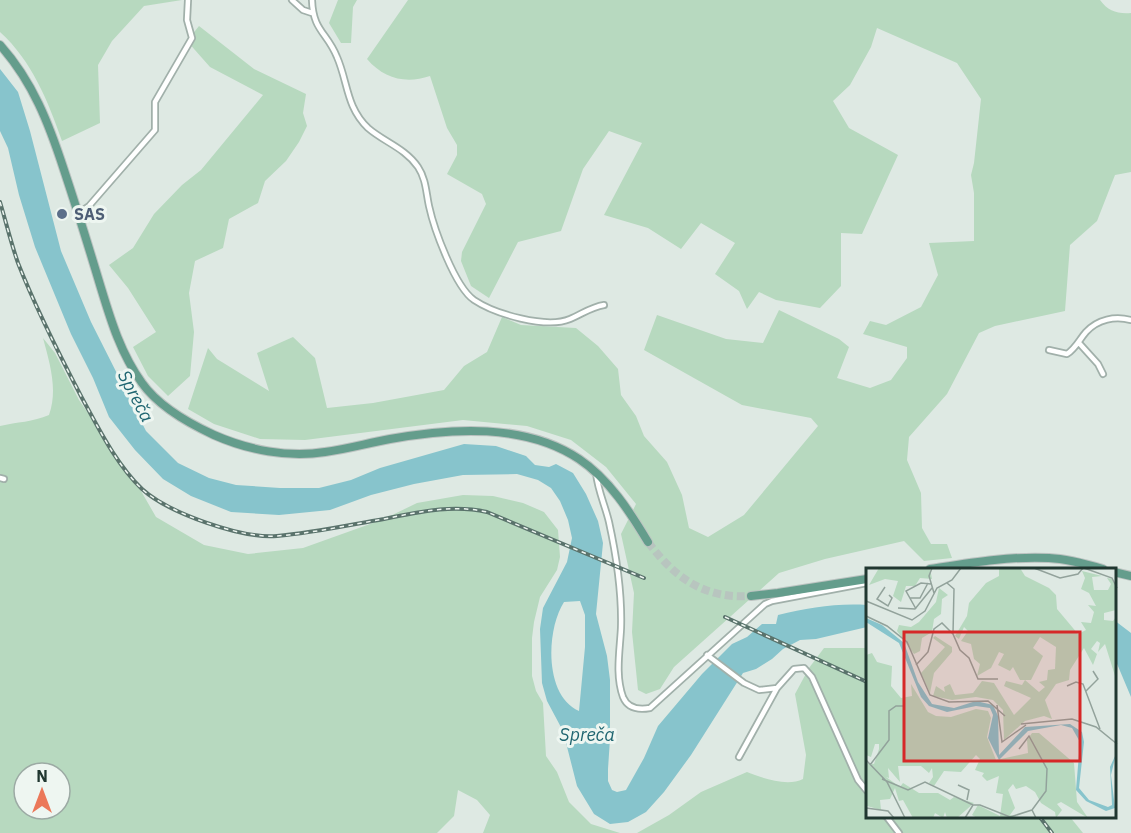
<svg xmlns="http://www.w3.org/2000/svg" width="1131" height="833" viewBox="0 0 1131 833" font-family="'IBM Plex Sans',sans-serif">
<style>
.green{fill:#b7d9bf;fill-rule:evenodd}
.water{fill:#87c4cc;fill-rule:evenodd}
.lines{fill:none;stroke-linecap:round;stroke-linejoin:round}
.primary-tunnel{stroke:#b8c5bf;stroke-width:8;stroke-dasharray:8 4;stroke-linecap:butt}
.minor-casing{stroke:#a1b0aa;stroke-width:8}
.primary-casing{stroke:#bcc3c1;stroke-width:10}
.minor{stroke:#fff;stroke-width:4.5}
.primary{stroke:#649d8c;stroke-width:8}
.rail-casing{stroke:#5a736c;stroke-width:4}
.rail{stroke:#eef6f1;stroke-width:1.5;stroke-dasharray:4.5;stroke-linecap:butt}
.service-dot{fill:#5c6f8a;stroke:#eef6f1;stroke-width:2}
.labels{text-anchor:middle;dominant-baseline:central;stroke-width:6;stroke-linejoin:round;paint-order:stroke}
.service-label{font-size:16px;font-weight:bold;fill:#4e5e75;stroke:#eef6f1;text-anchor:start}
.water-label{font-size:18px;font-style:italic;fill:#1e6570;stroke:#eef6f1}
.inset-road{fill:none;stroke:#92a29b;stroke-width:1.5}
.view{fill:#d62828;fill-opacity:0.15;stroke:#d62828;stroke-width:3}
.inset-edge{fill:none;stroke:#203730;stroke-width:3}
</style>
<rect width="100%" height="100%" fill="#dee9e3"/>
<path class="green" d="M0,0h182l-38,6 -32,35 -14,24 2,58 -38,18c-14,-40 -30,-80 -62,-109z
M338,0h19l-4,7 -2,36h-10l-12,-20z
M408,0h692c8,11 17,14 31,13v159l-16,3 -18,46 -27,24 -5,66 -70,15 -16,7 -32,61 -38,43 -2,23 14,33 1,35 9,16h16l5,14 -28,3 -20,-20 -79,18 -46,14 -105,94 -14,22 -14,5 -8,-4 -6,-58 2,-39 -13,-59 15,-30 -30,-37 -35,-27 -44,-14 -64,-6 -158,20 -45,-1 -46,-15 -26,-15 20,-61 9,11 52,32 -12,-38 36,-16 22,21 12,50 46,-5 71,-13 20,-24 23,-14 15,-35 19,8 55,3 22,18 20,23 3,26 15,21 8,20 23,26 15,33 7,33 19,9 36,-22 74,-89 -7,-8 -69,-13 -98,-55 13,-35 69,24 37,4 16,-33 60,29 10,8 -12,31 33,10 21,-8 16,-22v-11l-44,-13 7,-13 16,4 35,-18 17,-32 -9,-32 45,-2v-48l-3,-18 3,-12 7,-64 -24,-36 -80,-35 -6,19 -21,38 -17,16 16,27 49,27 -36,79 -21,-1v53l-21,22 -44,-8 -17,-8 -12,17 -8,-18 -24,-17 20,-31 -34,-20 -20,26 -33,-21 -44,-13 38,-72 -33,-12 -26,38 -22,62 -43,11 -29,56 -18,-12 -10,-25 1,-9 24,-48 -4,-10 -35,-20 10,-19v-10l-10,-17 -17,-52c-24,8 -46,3 -63,-17z
M199,26l55,43 52,25 -3,19 4,13 -8,16 -13,19 -21,20 -7,22 -29,16 -6,29 -28,13 -6,32 5,39 -4,44 -22,20 -20,-20 -15,-29 23,-15 -28,-44 -19,-23 24,-17 21,-34 28,-29 19,-15 62,-75 -53,-28 -23,-26z
M43,338l12,15 24,47 58,84 19,33 48,28 44,9 55,-6 81,-29 33,-16 46,-8 30,1 30,7 21,9 14,18 2,27 -3,13 -17,27 -6,25 -2,16v38l4,15 7,12 3,53 11,16 12,30 22,22 29,9h-137l7,-18 -13,-15 -19,-10 -4,26 -17,17h-437v-407c17,-4 33,-4 49,-11 9,-25 1,-51 -6,-77zM24,773h36v36h-36z
M824,648h43v168l203,1 13,16h-446l32,-18 32,-23 46,-20c15,6 40,15 56,7l3,-24 -11,-61 14,-26z"/>
<path class="water" d="M0,69l18,23 12,39 31,120 30,71 55,109 32,32 31,15 27,7 44,3h39l32,-8 29,-12 84,-24 32,2 30,10 9,9 14,2 7,-3 17,9 13,21 12,27 5,22 -7,71 11,42 3,24v59l-2,30v12l4,9 5,2 9,-2 18,-32 14,-32 44,-52 30,-30 15,-7 15,-13h14l2,-9c30,-7 58,-12 89,-10v22l-51,12 -16,1 -17,9 -11,10 -16,10 -13,4 -52,82 -27,37 -18,20 -18,10 -18,2 -16,-10 -17,-28 -14,-55 -16,-30 -5,-18 -2,-54 3,-21 24,-46 5,-24 -4,-18 -8,-19 -9,-13 -13,-8 -21,-6 -54,1 -49,9 -43,11 -41,15 -51,5 -48,-3 -40,-16 -28,-17 -28,-29 -26,-33 -16,-39 -22,-44 -36,-87 -16,-52 -11,-47 -8,-17zM580,601l5,14v32l-6,64c-35,-15 -33,-81 -15,-109z
M1114,620l17,13v64l-16,-38z"/>
<g class="lines">
<path class="primary-tunnel" d="M648,542c27,36 56,57 103,54"/>
<g class="minor-casing">
<path id="minor" d="M292,0l11,10 9,3
M312,0c1,31 15,32 25,57 11,25 9,50 31,71 16,14 37,20 50,39 8,12 8,25 11,39 5,23 26,81 45,94 21,14 72,29 96,19 12,-5 21,-12 34,-14
M79,213l10,-7 66,-76v-28l37,-64 -5,-18 1,-20
M1079,343l19,21 5,10
M1049,350l18,4c9,-6 12,-14 19,-22 12,-13 29,-16 45,-12
M596,473c2,18 9,32 13,49 7,32 13,73 12,106 -1,22 -6,47 2,69 5,12 16,13 27,11l115,-104 7,-3 95,-18
M0,478l4,1
M707,655l37,28 15,7 18,-2
M739,757l38,-69 17,-19 10,-1 8,9 46,103 9,11
M886,816l13,17"/>
</g>
<g class="primary-casing">
<path id="primary" d="M0,45c33,37 49,79 64,125 13,39 25,78 37,118 10,33 20,66 41,95 17,24 46,40 72,52 34,15 74,23 111,17 22,-3 43,-9 65,-13 61,-11 135,-16 189,20 30,20 51,53 69,83
M930,569c39,-6 79,-13 119,-11 19,1 37,6 54,11
M1114,572l17,4
M751,596l27,-3 89,-14"/>
</g>
<use href="#minor" class="minor"/>
<use href="#primary" class="primary"/>
<g class="rail-casing">
<path id="rail" d="M0,202c6,20 11,41 18,61 18,46 41,91 64,135 17,31 34,66 60,91 26,24 100,50 135,47 36,-3 72,-11 107,-17 35,-7 68,-15 103,-7l157,66
M725,617l142,65
M1039,816l13,17"/>
</g>
<use href="#rail" class="rail"/>
</g>
<circle class="service-dot" cx="62" cy="214" r="6"/>
<g class="labels">
<g class="service-label">
<text x="74" y="214">SAS</text>
</g>
<g class="water-label">
<text transform="translate(136 396) rotate(62)">Spreča</text>
<text x="587" y="734">Spreča</text>
</g>
</g>
<g transform="translate(866 568)">
<rect width="250" height="250" fill="#dee9e3"/>
<path d="M13,0h51l2,11 -12,-1 -5,8h-9l-5,16 -8,-6 5,-15 -13,-2 -16,6zM133,0h21l5,8 24,12 7,7 1,14 21,25 8,-4 -5,-8 10,1 3,-11 -6,-7 8,1 -7,-13 -8,-4 4,-11 -3,-7 20,5 -10,1 2,13h14l3,-6 -4,-6 6,1 3,10v21l-12,3v7l9,1 3,-4v62l-11,-35 -7,8 2,-9 -3,-2 -6,8 6,5 -4,11 -9,-17 -14,22 -1,10 -13,4 -11,16 7,19 -8,-3 -19,5 -21,19 -1,-30 -10,-10 -17,-3 -24,3 -19,-4 3,-10 9,6 -1,-5 6,-3 5,11 18,-2 9,-12 12,2 20,32 17,-17 -27,-12 2,-5 16,4 3,-5 14,12 6,-5 -6,-5 8,-2 1,-10 7,-1 1,-22 -16,-10 -7,11 10,8 -12,24h-11l-7,-13 -3,4 -12,-6 6,-11 -5,-2 -8,16 -14,8 3,-12 -6,-5 -3,-15 -10,-3 7,-10 -4,-4 -5,12 -4,-3 12,-20 2,-13 17,-20 13,-7zM73,20l9,7 -6,4 -1,15 -7,5 -2,13 -10,6 -2,13 -6,3 -17,-23 2,-6 12,2 8,-5 17,-20zM69,68l17,11v5l-18,21 -4,20 -9,-20 24,-26 -12,-9zM6,85l5,9 15,4 -1,20 10,12 11,-2 -1,-12 17,28 8,4 15,1 25,-8 12,2 3,7 -4,19 9,23 32,-7 -1,-13 5,-7h7l35,30 3,39 11,16 -27,-16 -4,2 5,6 -6,8 -1,-6 -14,-9 -6,-11 -9,-6 -10,3 -3,-5 -5,6 7,18 -5,7 11,3h-44l-5,-3 6,-10 22,11 3,-22 -7,-1 3,-17 -12,5 -5,-5 2,-3 -9,-3 5,-11 -4,-4 -15,17 -17,-1 -10,15 -5,-3 4,-6 -1,-9 -3,5 -8,-7h-23l2,16 -12,-14 1,10 -3,-1 14,10 3,-4 16,10h19l12,7 4,-3 20,6 -17,15h-10l-2,-6 -2,6 -8,-5 -2,5h-20l-10,-18 -4,1 -4,-13 -5,11 -10,1 1,10 -14,-4 -1,-43 8,1 5,-15v-5h-4l-4,13 -5,-2v-100z" fill="#b7d9bf"/>
<path d="M0,50l16,7 22,18 14,39 14,22 22,4 22,-7 17,4 5,11 1,39 26,-28 45,-3 12,8 2,10 -5,46 10,12 19,7 4,-2 -2,-38 6,-13 -5,21 4,33 -9,3 -20,-10 -10,-11 4,-48 -8,-14 -11,-3 -33,6 -29,29 -11,-22 5,-23 -3,-7 -14,-2 -29,6 -18,-6 -8,-9 -22,-54 -33,-21z" fill="#87c4cc"/>
<path class="inset-road" d="M66,0l-3,8 5,17M168,0l26,10 18,-4 5,-6M218,0l28,10 5,10M81,15l7,6 -1,45 7,16 9,8 9,21h20M19,19l-8,12 11,7 4,-8 -3,-3M44,30h10l8,-15M0,33l46,19 13,-9 12,-23 15,-8 9,-12M32,40l17,1 17,-21M50,41l-10,-18 15,-8 10,1M0,48l21,10 20,16 23,53 19,7 39,-1 17,15M50,97l12,-13 6,-23 8,-6 11,11M201,118l9,-4 7,2 17,45M220,123l12,-12 -5,-8M131,137l5,37 24,-17M155,156l51,-5 24,8 21,17M153,181l10,-13 18,33 -1,22 -14,19M0,192l21,22 18,36M4,197l19,-25v-29l7,-5h9M16,211l26,11 17,-8 48,23M92,217l11,5 -2,10M0,240l22,3 6,7M99,250l8,-13h7l30,12 22,-7 4,8"/>
<path class="view" d="M38,64h176v129h-176z"/>
<rect width="250" height="250" class="inset-edge"/>
</g>
<g transform="translate(42 791)"><circle r="28" fill="#eef6f1" stroke="#9caaa4" stroke-width="1.5"/>
<path d="M0-4.5L10 22L0 15L-10 22Z" fill="#eb7859"/>
<text y="-9" font-size="16" font-weight="bold" text-anchor="middle" fill="#203730">N</text>
</g>
</svg>
